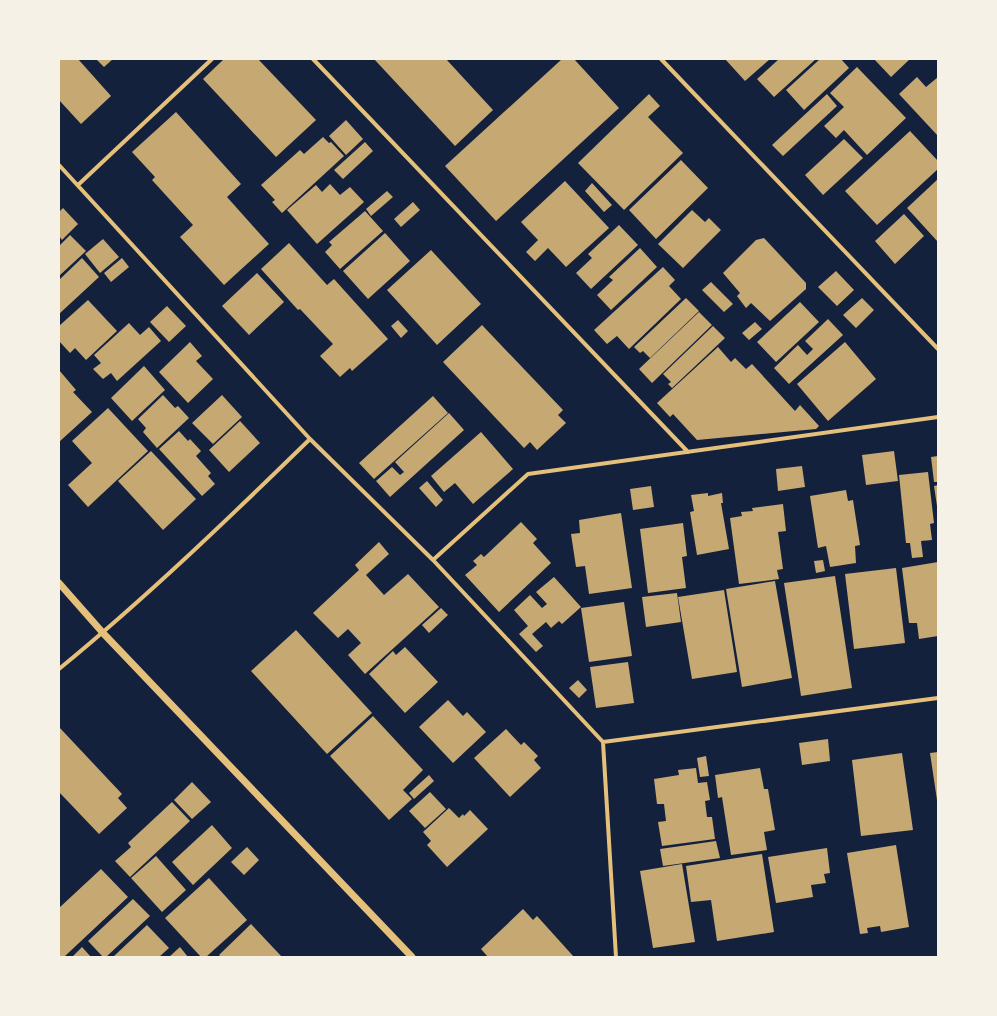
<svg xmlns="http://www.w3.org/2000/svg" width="997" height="1016" viewBox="0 0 997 1016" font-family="Karla,sans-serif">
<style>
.building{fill:#c6a872}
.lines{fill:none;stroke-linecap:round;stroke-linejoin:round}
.minor{stroke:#e5c07b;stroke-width:4}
.tertiary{stroke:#e5c07b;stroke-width:7}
</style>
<rect width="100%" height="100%" fill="#14213d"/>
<path class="building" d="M59,59h19l33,37 -30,28 -22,-24z
M96,59h17l-9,8z
M224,59h34l58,61 -40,37 -73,-78z
M374,59h72l47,51 -38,36z
M562,59h12l45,49 -123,113 -51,-55z
M725,59h45l-25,22z
M779,59h37l-42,38 -17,-18z
M820,59h21l8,9 -45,42 -18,-20z
M874,59h36l-19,18z
M857,67l49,51 -39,37 -23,-25 -8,8 -12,-12 20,-19 -14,-14z
M917,77l9,10 12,-10v59l-39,-42z
M649,94l11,12 -12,11 35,36 -59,57 -46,-47z
M827,94l10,12 -54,50 -11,-11z
M176,112l65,72 -14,13 42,47 -45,41 -44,-48 13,-12 -41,-45 3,-3 -23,-25z
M346,120l17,19 -17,16 -17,-19z
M910,131l28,30v8l-61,56 -32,-34z
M323,137l6,6 2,-1 13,14 -62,57 -10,-11 3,-2 -14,-15 39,-35 4,4z
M844,139l19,19 -40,37 -18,-20z
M365,142l8,9 -30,28 -9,-9z
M681,160l27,28 -52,51 -27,-29z
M938,179v63l-31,-34z
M565,181l44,47 -43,39 -18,-19 -13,13 -9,-9 12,-12 -17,-18z
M592,183l20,22 -8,7 -19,-21z
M330,184l10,11 10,-8 14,15 -47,42 -30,-34 29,-25 6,7z
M387,191l6,6 -22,19 -5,-7z
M413,202l7,8 -19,17 -7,-8z
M63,208l15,16 -16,16 -3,-4v-24z
M692,210l13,12 4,-4 12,12 -38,38 -25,-24z
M365,211l18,20 -43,38 -15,-17 7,-7 -3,-3z
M904,214l20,22 -29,28 -20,-23z
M619,225l19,20 -47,44 -15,-16 16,-15 -4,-4z
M385,233l25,28 -42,38 -25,-28z
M70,235l16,16 -27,25v-30z
M764,238l42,45v6l-36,32 -19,-18 -5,5 -9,-12 3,-3 -17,-20 33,-33z
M103,239l16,18 -19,16 -15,-19z
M289,243l38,42 7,-6 54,60 -36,32 -2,-3 -10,9 -20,-21 13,-12 -33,-35 -2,1 -37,-41z
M640,248l17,19 -46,43 -14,-15 16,-15 -4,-3z
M431,250l50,54 -44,41 -50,-55z
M82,258l17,19 -40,37v-34z
M122,258l7,9 -18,15 -7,-9z
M663,267l12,13 -6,6 12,13 -52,50 -12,-13 -10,8 -13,-14z
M836,271l18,19 -17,16 -19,-19z
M257,273l27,29 -35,33 -27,-29z
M711,282l22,22 -9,8 -22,-22z
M686,298l13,13 -49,47 -7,-7 -3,2 -6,-6z
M862,298l12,12 -18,18 -13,-13z
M88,300l29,31 -31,29 -11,-12 -5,5 -11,-12v-15z
M800,302l19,20 -43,40 -19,-20z
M167,306l19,20 -17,16 -19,-20z
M699,312l13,13 -60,58 -13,-14z
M828,319l15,16 -54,49 -15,-16 24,-23 9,10 6,-6 -8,-8z
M398,320l10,11 -7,7 -10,-12z
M755,322l7,7 -13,11 -7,-7z
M129,323l11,12 9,-8 12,14 -44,40 -6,-8 -8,6 -10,-10 8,-6 -7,-8z
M482,325l81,85 -5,5 8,8 -29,27 -7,-8 -6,6 -81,-86z
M713,326l12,12 -53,50 -4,-4 3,-2 -8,-8z
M190,342l12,14 -6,5 17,18 -25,24 -29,-31z
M845,342l31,37 -48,42 -31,-37z
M718,347l13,15 4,-4 11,11 6,-5 43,47 5,-6 19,21 -3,3 -119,11 -24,-26 -3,3 -13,-14z
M144,366l21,24 -33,31 -21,-23z
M59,370l17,20 -3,2 19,20 -33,30z
M163,395l12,13 3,-2 11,12 -32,30 -14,-16 3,-4 -8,-9z
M222,395l20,22 -29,27 -21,-21z
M433,396l15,17 -74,66 -15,-16z
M108,408l40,43 -60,56 -20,-22 24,-22 -20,-22z
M449,413l15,17 -74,67 -14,-16 16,-14 8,8 4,-3 -9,-10z
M240,421l20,22 -31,29 -20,-22z
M179,431l9,10 2,-2 11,12 -5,5 15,17 -3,3 7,8 -13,12 -43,-47z
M481,432l32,37 -40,35 -18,-21 -11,9 -13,-16z
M151,451l45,48 -33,31 -45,-49z
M894,451l4,30 -32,4 -4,-30z
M938,456v26h-4l-3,-25z
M802,466l3,21 -27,4 -2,-22z
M928,472l6,51 -4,1 2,16 -11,1 2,16 -11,1 -2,-15h-4l-7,-68z
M427,481l16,19 -7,7 -17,-19z
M938,485v21h-1l-3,-20z
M651,486l3,21 -21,3 -3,-21z
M846,490l2,11 5,-1 7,45 -5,1 1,17 -26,4 -4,-21 -8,2 -8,-52z
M708,493v3l14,-3 1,10h-2l8,46 -32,6 -7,-43 4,-1 -3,-16z
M783,504l3,27 -8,1 5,37 -6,1 2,9 -40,5 -9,-66 12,-2 -1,-4 12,-1 -1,-3z
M621,513l11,75 -43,6 -4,-28 -9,1 -5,-33 9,-1 -1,-13z
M521,522l16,17 -4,4 18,20 -52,49 -34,-37 12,-10 -4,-4 8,-7 3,3z
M683,523l4,33 -5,1 4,31 -38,5 -8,-64z
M379,542l10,12 -23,21 18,20 24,-21 31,33 -74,67 -17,-19 13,-12 -13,-14 -10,9 -25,-25 46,-43 -4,-5z
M823,560l2,11 -9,2 -2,-12z
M938,562v74l-19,3 -2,-16h-8l-7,-55z
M896,568l9,75 -51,6 -9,-75z
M835,576l17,112 -51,8 -17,-113z
M554,577l27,30 -19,17 -3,-3 -8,7 -5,-6 -14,12 11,12 -7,6 -17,-18 9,-8 -14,-16 16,-15 12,13 5,-4 -11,-12z
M775,581l17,97 -50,9 -16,-98z
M724,590l13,82 -45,7 -14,-82z
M677,593l4,29 -35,5 -4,-30z
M624,602l8,54 -43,6 -8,-54z
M441,608l7,7 -19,18 -7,-8z
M296,630l76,83 -45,41 -76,-83z
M405,647l33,35 -33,31 -36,-39 24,-23 3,4z
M628,662l6,41 -38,5 -6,-41z
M578,680l9,10 -8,8 -10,-10z
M448,700l15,16 4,-4 19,20 -33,31 -34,-36z
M373,716l50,54 -20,20 9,9 -23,21 -59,-64z
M59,727l63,67 -4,4 9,10 -28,26 -40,-42z
M506,729l15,16 3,-3 14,14 -4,4 7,8 -31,29 -36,-39z
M828,739l2,22 -28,4 -3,-22z
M938,752v48h-1l-7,-47z
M902,753l11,77 -52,6 -9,-76z
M706,756l3,20 -9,1 -3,-19z
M696,768l2,15 9,-1 3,18 -5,1 2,16h5l3,22 -53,7 -4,-24 8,-1 -2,-17h-7l-3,-25 25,-4 -1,-5z
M760,768l4,21h4l7,41 -11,2 3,18 -36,5 -9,-58 -4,1 -3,-23z
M429,775l5,6 -20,18 -5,-6z
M192,782l19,20 -19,17 -18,-19z
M430,792l16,17 -21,19 -16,-17z
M172,802l18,19 -60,56 -15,-16 16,-14 -3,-4z
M449,808l10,10 4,-4 1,2 6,-6 18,19 -41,38 -20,-22 4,-4 -8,-9z
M212,825l20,23 -39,37 -21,-23z
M716,841l4,17 -57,8 -3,-17z
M896,845l13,82 -28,5 -1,-6 -13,2 1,5 -8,1 -13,-81z
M247,847l12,13 -15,15 -13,-13z
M827,848l3,25 -6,1 2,9 -15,2 2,12 -37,6 -8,-46z
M762,854l12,78 -57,9 -6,-41 -20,2 -5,-36z
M156,856l30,34 -24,22 -31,-34z
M682,864l13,78 -42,6 -13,-77z
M101,869l27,28 -64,60h-5v-49z
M209,878l38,42 -41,37h-5l-36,-39z
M133,899l17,17 -44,41h-3l-15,-16z
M523,909l10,11 4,-4 37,41h-86l-7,-8z
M251,924l31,33h-61l-2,-2z
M147,925l22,23 -10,9h-46z
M82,947l9,10h-19z
M180,947l8,10h-19z"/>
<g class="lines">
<path class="minor" d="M313,59l375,393
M661,59l277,290
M59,165l251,274 123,121 170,182 13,215
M78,185l134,-126
M433,560l95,-86 410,-57
M59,669c88,-72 169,-150 251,-230
M603,742l335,-44"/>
<path class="tertiary" d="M59,583l44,50 309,324"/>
</g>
<rect width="997" height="1016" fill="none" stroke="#f6f1e7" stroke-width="120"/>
</svg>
